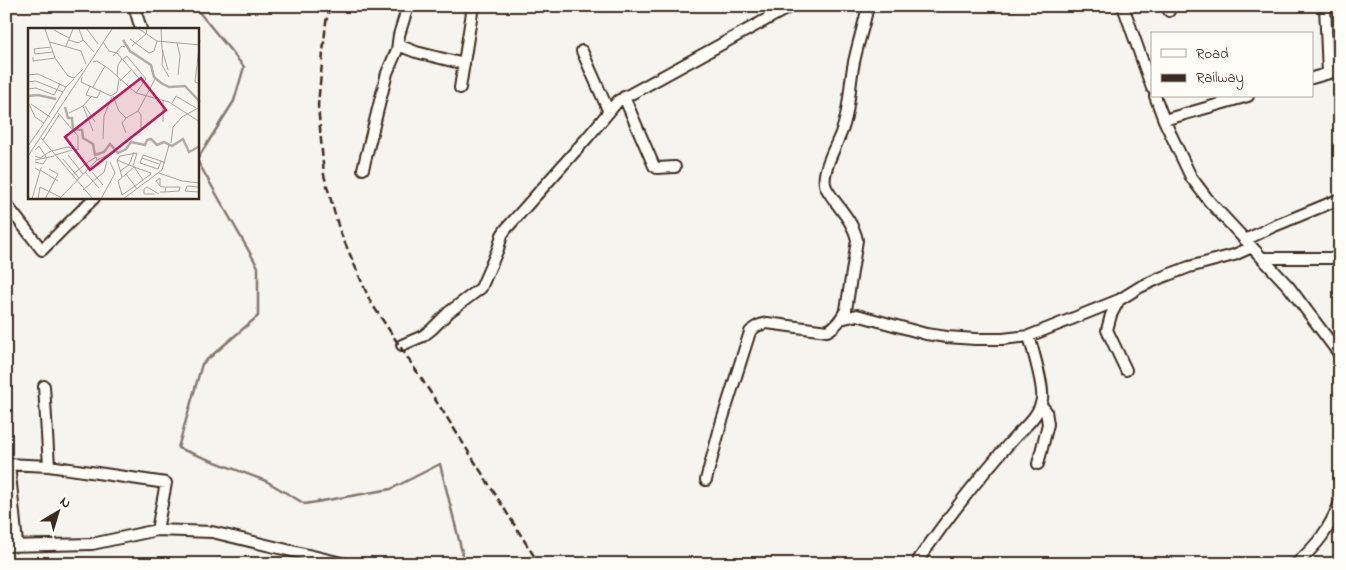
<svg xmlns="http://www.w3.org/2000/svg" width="1346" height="570" viewBox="0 0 1346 570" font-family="'Indie Flower',sans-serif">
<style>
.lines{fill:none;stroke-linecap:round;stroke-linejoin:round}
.stream{stroke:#84786e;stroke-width:2.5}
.minor-casing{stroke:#3b2a1e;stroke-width:14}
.minor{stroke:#fdfcf7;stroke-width:10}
.rail{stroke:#3b2a1e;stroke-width:2.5;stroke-dasharray:8 4;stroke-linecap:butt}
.inset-river{fill:none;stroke:#b4aca4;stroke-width:2.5}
.inset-road{fill:none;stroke:#aba39b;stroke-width:1}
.view{fill:#c2185b;fill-opacity:0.15;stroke:#c2185b;stroke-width:2.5}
.inset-edge{fill:none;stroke:#3b2a1e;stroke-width:2.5}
</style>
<rect width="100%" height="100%" fill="#f5f4ee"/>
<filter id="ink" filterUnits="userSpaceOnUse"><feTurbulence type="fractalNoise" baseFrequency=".02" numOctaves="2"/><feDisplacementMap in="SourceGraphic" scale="10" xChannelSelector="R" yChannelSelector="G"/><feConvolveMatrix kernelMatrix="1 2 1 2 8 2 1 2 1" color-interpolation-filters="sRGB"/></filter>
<g filter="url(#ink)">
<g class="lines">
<path class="stream" d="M194,6l50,61 -10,34 -36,57
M198,162l60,105v49l-56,48 -24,84 88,33 39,23 86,-15 49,-25 25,100"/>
<g class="minor-casing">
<path id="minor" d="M134,6l7,23
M1123,6l29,82
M1168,6l1,5
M1325,6l3,67
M398,45l18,7 48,12
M582,51l27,61
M1312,78l28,-8
M460,88l13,-82
M1155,96l9,24 27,57 18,24 80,86 51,68
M624,97l30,69 3,2 18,-1
M1164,120l84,-24
M363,169l24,-96 10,-23 2,-15 9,-29
M6,204l36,46 52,-52
M1245,240l27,-13 68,-28
M1263,258h77
M1119,300l-8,15 -4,15 19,40
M841,319l16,-4 69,19 21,3 28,2h28l26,-3 90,-36 21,-13 20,-9 29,-11 45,-12 18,-8
M402,345l21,-9 9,-7 17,-17 32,-24 17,-39 4,-14 4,-6 81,-91 31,-37 173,-95
M44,386l5,80
M6,464l43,2 117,17 -9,47
M9,464l8,80
M1038,464l10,-40 -2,-13 -5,-6
M706,480l15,-56 29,-92c5,-6 9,-7 17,-9l60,8c9,-4 14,-12 19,-21l11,-70c-3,-15 -14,-28 -23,-40 -3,-5 -8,-10 -9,-16 -3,-14 11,-38 16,-51 9,-21 8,-48 13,-71 4,-19 10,-37 14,-56
M6,546l86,-2 65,-14 55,2 134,32
M919,559c30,-43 61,-84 97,-123 10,-10 24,-22 26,-37 2,-13 -9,-48 -13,-63
M1296,564c22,-20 33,-34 44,-62"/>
</g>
<use href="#minor" class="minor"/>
<path class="rail" d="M330,6l-4,16 -8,83 6,70 15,54 31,72 76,115 93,148"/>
</g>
</g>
<g transform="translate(28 28)">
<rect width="171" height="171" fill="#f5f4ee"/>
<path class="inset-river" d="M95,12l7,11 21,14 3,12 7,6 8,4 16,-1 15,16M0,68l10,-1 18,4M37,79l3,11h4l1,11 9,1 1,8 10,6 2,11 9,-3 6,-8 8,9 8,-4 5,-7 14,3 2,-5 4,-1 6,6 7,-3 8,4 11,-7 6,13 11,-6"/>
<path class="inset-road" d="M17,1l10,29 13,18 6,2 9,-9M59,1l11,15M111,1l18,12 43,4M133,1l1,20 6,21M26,2l15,8M102,11l19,14 5,-2 3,-10M41,12l9,3 5,-3 -4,-11M55,12l11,12M172,12l-5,42 5,2M22,14l31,9 5,13M75,14l6,9 8,2 26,30M149,15l3,13 -2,19M38,18l7,-17M104,18l14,-12 1,-5M6,21l1,5 18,-2M6,21l17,-2M135,22l-1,15 7,12M85,28l9,-10 3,1M5,29v4l22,-3M94,32l5,-4 19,23 -10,14M65,34l4,-1 12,8 27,24 33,9 31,20M0,47l10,-1 28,13 8,-8M89,48l1,-11 4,-6M54,49l-1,5 30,14 6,-4 2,-13M92,53l12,-12M0,54l8,-1 27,11M62,58l-4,9 11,3 4,-8M65,59l12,-21M0,61l8,-1 18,7 6,-11M85,68l6,15 7,7 -4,5 4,10M118,68l9,-17M63,69l-8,9 10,25M144,75l4,-7 20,12M1,76l6,13 9,6 22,-36M3,76l19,13M57,78l10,16M110,83l3,4v13M41,85l14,-7M98,90l12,-7 8,-15M135,94v-22M13,110l52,61M75,111l1,-23 8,-19M15,112l16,-25M143,115l2,-16 9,-10 18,-10M0,118l16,-23M7,122l4,-4 7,11M24,123l15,-4 11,3v-14l-20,-23M27,127l17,-5M40,127l15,19M0,128l84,-127M7,128l5,2 11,-7M114,130l17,6M35,131l16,19M7,132l19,-4M89,132l5,17M133,133l-3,8 -18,-6 3,-8 18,6 4,2M7,134l8,2 4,-6M14,139l-2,3 18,11M92,143l9,-6 5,-13M57,144l14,16M64,144l11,13M131,145l23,8 18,2M98,146l8,-7 -17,-7 3,-4 17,-3 -4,13M44,147l16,-13 8,-5 1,3M132,158v-8l-4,3 4,5 2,1h3M109,161l-2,-3 -9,-12 -8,7 4,14 13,-9 16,-12v-1l-17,-6 9,13M55,162l21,-18 3,-11M132,164h5l14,-1 1,-4h-14l-1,5M170,164l-13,-1 2,-5 12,1M126,166h-10v-5l3,-2 12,7M4,171l8,-28 -5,-3M10,171l2,-12 20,10M17,171l13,-25 -9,-5M31,171l38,-39 18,-8M73,171l14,-26 -5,-11M95,171l39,-29 7,-25"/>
<path class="view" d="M113,50l25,32 -76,60 -25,-33z"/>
<rect width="171" height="171" class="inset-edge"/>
</g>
<rect width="1346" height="570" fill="none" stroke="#fdfcf7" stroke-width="25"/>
<rect x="12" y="12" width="1321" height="545" fill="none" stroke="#3b2a1e" stroke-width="2" filter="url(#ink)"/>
<rect x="1151" y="32" width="162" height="65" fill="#fdfcf7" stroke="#afa8a0"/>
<rect x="1161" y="49" width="25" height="8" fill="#fdfcf7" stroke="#afa8a0"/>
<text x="1196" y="58" font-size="15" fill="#3b2a1e">Road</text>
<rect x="1161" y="74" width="25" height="8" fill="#3b2a1e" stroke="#afa8a0"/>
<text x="1196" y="82" font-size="15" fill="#3b2a1e">Railway</text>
<g transform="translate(58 512) rotate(38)" stroke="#fdfcf7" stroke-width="4" paint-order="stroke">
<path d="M0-4L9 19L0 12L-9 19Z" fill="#3b2a1e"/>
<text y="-8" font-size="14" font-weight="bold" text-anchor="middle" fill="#3b2a1e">N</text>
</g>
</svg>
